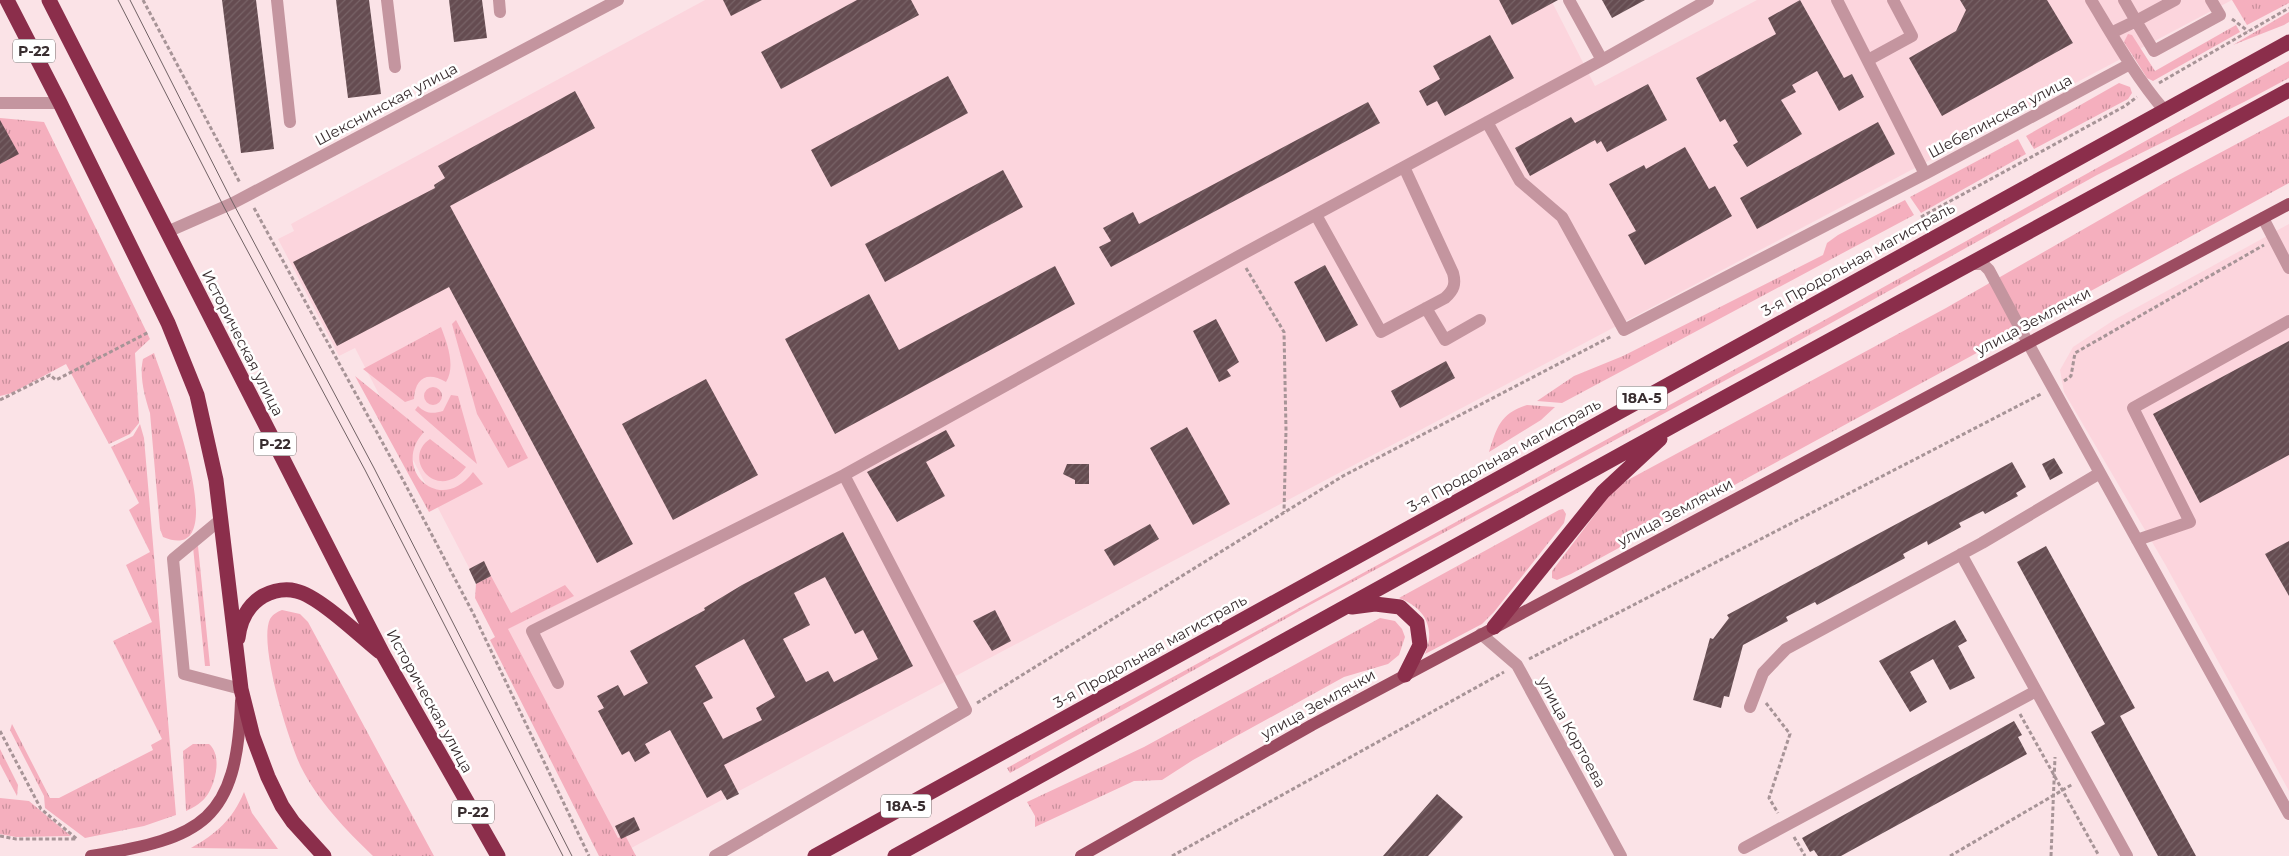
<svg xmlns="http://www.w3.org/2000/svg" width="2289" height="856" viewBox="0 0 2289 856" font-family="Montserrat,sans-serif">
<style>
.built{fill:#fcd5dd}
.grass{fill:url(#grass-tufts)}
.building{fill:url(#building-hatch);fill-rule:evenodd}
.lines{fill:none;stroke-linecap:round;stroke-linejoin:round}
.path{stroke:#a79497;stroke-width:3;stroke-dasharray:4 2.5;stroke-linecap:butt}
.minor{stroke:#c4959f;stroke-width:12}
.major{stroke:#9c4c61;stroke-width:12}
.highway{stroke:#8b2e4b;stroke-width:15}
.tram{stroke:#706164;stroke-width:1}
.labels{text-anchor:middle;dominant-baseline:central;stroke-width:5;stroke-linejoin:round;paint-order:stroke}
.shield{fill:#fff;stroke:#746c6d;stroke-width:1}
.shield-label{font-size:14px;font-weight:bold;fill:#382d2f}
.street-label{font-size:15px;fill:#382d2f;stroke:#fff}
</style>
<defs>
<pattern id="grass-tufts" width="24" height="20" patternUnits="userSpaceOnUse" patternTransform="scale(1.25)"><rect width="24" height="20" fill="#f5afbe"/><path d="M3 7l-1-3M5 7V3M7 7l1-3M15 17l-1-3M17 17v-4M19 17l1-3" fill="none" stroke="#c78f9b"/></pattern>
<pattern id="building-hatch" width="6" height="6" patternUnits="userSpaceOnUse" patternTransform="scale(1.25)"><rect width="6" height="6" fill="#654c51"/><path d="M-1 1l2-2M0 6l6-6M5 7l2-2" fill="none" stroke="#786367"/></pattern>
</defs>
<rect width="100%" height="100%" fill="#fbe3e7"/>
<path class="built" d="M705,0h846l44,86 162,-86h475l-1614,855 -263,-507 -16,8 -61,-117 16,-8 -3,-7z
M2289,224v567l-124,-227 -101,-172 -4,-22 13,-23 41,-27z"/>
<path class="grass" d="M2232,0h57v3l-42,22z
M2289,12v10l-5,3 -51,20z
M2236,25l4,7 -87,49 -6,-3 -23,-36 4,-8 4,1 23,36z
M2289,61v17l-45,24 -147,73 -273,152 -514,278 -300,168 -3,-5 814,-446z
M2119,83l11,4 2,6 -4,6 -94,50 -8,-13z
M2289,116v67l-718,391 -14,6 -5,-2v-7l57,-75 6,-8 11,-7 320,-173 225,-129z
M0,118l44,4 106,217 -15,14 4,70 -9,11 -21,10 -43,-80 -54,29 -12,3z
M2018,139l8,15 -105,59 -11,-16z
M1905,200l9,15 -352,188 -25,-2 37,-25 49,-20 200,-101 4,-12 11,-8z
M456,320l72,138 -20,10 -31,-54 -25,-90z
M441,327c6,16 15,39 5,55 -18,-11 -31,-5 -32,17l-9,3 -42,-33z
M154,353c7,22 85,216 9,184l-3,-8 -10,-116c-5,-15 -11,-37 -7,-54z
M355,376l69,56c-34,36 16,85 49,40l10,12 -54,28z
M424 396a9 9 0 1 1 18 0a9 9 0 1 1-18 0Z
M451,395l7,1 19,68 -62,-54 3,-4c8,8 15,8 25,5z
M1527,405l28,2 -14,13 -52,32c8,-25 11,-38 38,-47z
M140,424l4,14 32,377 -32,11 -59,12 -40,-30 -1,-12 -34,-66 2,-6 38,74h9l94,-48 -2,-5 11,-6 -49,-98 39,-19 -26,-57 24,-13 -21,-42 10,-7 -28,-56 22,-11z
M430,439l36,28c-27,37 -66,-8 -36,-28z
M1563,509l3,5 -2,9 -70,89 -12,12 -57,30c11,-26 0,-46 -26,-56l160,-88z
M198,546l12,120h-5l-12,-119z
M491,576l20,37 54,-28 9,11 -66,33 110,209 7,-3 11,21h-37l-109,-216 5,-3 -20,-39 1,-14z
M282,610l18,4 8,8 126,234h-61c-27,-26 -55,-55 -72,-89 -12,-25 -43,-123 -31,-148 3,-5 7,-7 12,-9z
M1380,618l15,3 7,8 3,8 -6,18 -11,9 -44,13 -151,83 -31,20 -28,1 -99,46v-11l-8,-14 117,-55z
M193,744h16c13,11 7,37 -1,50 -5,8 -13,13 -22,17l-3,-60z
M0,749l18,36 -1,11 -17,-32z
M244,792l8,21 26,36 -87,-1c25,-14 42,-29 53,-56z
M0,798l29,3 42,35 -55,1 -16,-3z"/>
<path class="building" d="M222,0h34l18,149 -33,4z
M336,0h33l12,94 -33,4z
M449,0h33l5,38 -33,4z
M723,0h39l-31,16z
M857,0h54l8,15 -138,74 -20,-37z
M1499,0h59l-46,25z
M1602,0h43l-33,18z
M1800,0l44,78 8,-4 12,23 -25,14 -22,-40 -25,14 4,7 -15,8 21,34 -55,33 -14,-22 5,-3 -13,-23 -5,3 -24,-44 80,-44 -8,-16z
M1960,0h87l26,43 -131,73 -33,-58 47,-27 10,-21z
M1490,35l24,43 -69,38 -8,-15 -10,5 -8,-15 21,-12 -7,-13z
M948,76l20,37 -137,74 -20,-37z
M1648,84l19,36 -60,32 -6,-11 -4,3 -2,-4 -65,36 -15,-28 56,-31 4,6z
M575,91l20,37 -145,78 183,338 -36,19 -148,-276 -112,59 -44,-84 142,-74 -1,-3 11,-7 -7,-12z
M1368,102l12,21 -269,144 -12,-20 12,-6 -8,-13 30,-16 6,12z
M0,120l19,34 -19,10z
M1878,122l17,32 -138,75 -17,-31z
M1685,147l24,42 6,-3 17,30 -87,49 -17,-30 8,-4 -27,-47 35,-19 2,4z
M1003,170l20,37 -138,75 -20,-38z
M1325,265l33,60 -32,17 -32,-60z
M1055,266l20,38 -240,130 -50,-95 84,-45 30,56z
M1216,319l23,43 -12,8 4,6 -12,6 -26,-51z
M2289,341v114l-89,48 -47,-89z
M1446,361l9,17 -55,30 -9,-17z
M706,379l52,96 -85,45 -51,-96z
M1187,427l43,77 -37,21 -43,-77z
M946,430l9,16 -29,16 19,34 -48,26 -30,-50z
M2054,458l9,15 -13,7 -8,-16z
M2012,462l14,25 -10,6 2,3 -33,18 -2,-3 -24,12 2,4 -33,18 -1,-4 -24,13 2,4 -88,47 -2,-3 -29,15 2,4 -45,24 -14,52 -5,-1 -3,12 -28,-8 17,-62 3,1 16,-21 -2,-3z
M1067,464h22v20h-14v-4l-12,-6z
M1150,524l9,15 -45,27 -10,-16z
M843,532l70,134 -189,99 15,29 -12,6 -6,-10 -14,8 -37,-68 -25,14 5,9 -15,9 -6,-11 -7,4 -24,-44 6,-3 -7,-12 21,-11 6,11 24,-13 -18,-32 75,-41 -1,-2 38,-23zM825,577l30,57 8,-4 15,29 -44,23 -6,-11 -22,11 -23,-43 27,-14 -16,-32zM744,639l31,58 -19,11 6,12 -39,19 -20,-36 10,-5 -18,-32z
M2289,541v55l-24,-42z
M2046,546l89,162 -15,8 76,140h-38l-67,-124 14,-8 -88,-162z
M484,561l7,15 -15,8 -7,-15z
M995,610l16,31 -19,10 -19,-30z
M1955,620l12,21 -9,5 17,32 -25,12 -17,-31 -23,13 17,30 -17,10 -31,-51z
M2014,721l8,14 -4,2 9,17 -186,102h-23l-4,-6 -4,2 -8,-14z
M1437,794l26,23 -35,39h-45z
M634,817l6,13 -19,9 -6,-13z"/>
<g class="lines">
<path class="path" d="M143,0l97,183
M2232,19l16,12
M2159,83l130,-75
M254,208l149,272 70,133 116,243
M1921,217l204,-111 12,-9
M1246,268l38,64 2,98 -2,82
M2064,381l7,-5 4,-23 189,-108
M0,400l50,-25 6,5 93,-48
M1529,659l512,-265
M977,703l366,-227 269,-140
M1766,703l24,31 -21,64 9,15
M2020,714l79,142
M0,731l41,78 36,30
M0,836l16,3h61
M1794,837l11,19
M1172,856l332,-184
M1950,856l123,-72
M2051,856l4,-99"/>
<path class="minor" d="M277,0l13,122
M387,0l8,67
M499,0l1,12
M1569,0l33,60
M1837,0l88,174 205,-110
M2091,0c23,38 44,76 73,110
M2175,0l-39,21 18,30 66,-36 -9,-15
M2111,33l25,-12 -12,-21
M1868,60l44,-24 -19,-36
M0,103h60
M1487,122l33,59 42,36 62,113 301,-156
M1316,215l65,117 64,-34c9,-8 11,-14 8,-25l-49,-106
M2263,218l26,50
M167,232l66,-29 385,-203
M1972,264h11l6,6 39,73 261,471
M1426,308l19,32 35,-20
M220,520l-47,39 11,115 57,15
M2137,540l53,-18 -57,-114 156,-87
M1961,554l166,302
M1481,634l36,31 104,191
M558,683l-26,-52 312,-156 395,-219 363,-196 106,-60
M1750,707l13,-34 23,-24 196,-106 118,-70
M1744,848l292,-157
M715,856l251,-146 -122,-235"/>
<path class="major" d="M91,856c112,-18 146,-35 150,-155
M1081,856l231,-131 977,-521"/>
<path class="highway" d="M7,0l53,103 108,220 29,72 19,85 25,209 12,48 15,40 14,29 11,16 31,34
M49,0l294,577 41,79 114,200
M1352,607l23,-3 25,3 17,16 3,22 -15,30
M1494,627l109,-135 57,-53
M238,638c2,-17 10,-33 25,-42 10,-5 21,-8 33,-5 23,5 64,45 84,61
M815,856l1474,-814
M895,856l783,-433 611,-333"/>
<path class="tram" d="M118,0l106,207 141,263 198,386
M130,0l103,203 141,265 198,388"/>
</g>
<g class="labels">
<g class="shield">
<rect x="13" y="39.5" width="42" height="23" rx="4"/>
<rect x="1617" y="386.5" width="50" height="23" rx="4"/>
<rect x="254" y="432.5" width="42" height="23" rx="4"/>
<rect x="881" y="794.5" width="50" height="23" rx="4"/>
<rect x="452" y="800.5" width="42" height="23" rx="4"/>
</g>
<g class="shield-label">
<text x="34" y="51">Р-22</text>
<text x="1642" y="398">18А-5</text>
<text x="275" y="444">Р-22</text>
<text x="906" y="806">18А-5</text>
<text x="473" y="812">Р-22</text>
</g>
<g class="street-label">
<text transform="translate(386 104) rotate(-28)">Шекснинская улица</text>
<text transform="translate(2000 116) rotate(-28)">Шебелинская улица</text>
<text transform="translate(1858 259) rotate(-29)">3-я Продольная магистраль</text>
<text transform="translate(2033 321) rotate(-28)">улица Землячки</text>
<text transform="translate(243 343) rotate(63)">Историческая улица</text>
<text transform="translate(1504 455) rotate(-29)">3-я Продольная магистраль</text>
<text transform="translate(1675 512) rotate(-28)">улица Землячки</text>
<text transform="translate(1150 651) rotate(-29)">3-я Продольная магистраль</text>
<text transform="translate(430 701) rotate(61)">Историческая улица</text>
<text transform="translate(1318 704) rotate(-29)">улица Землячки</text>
<text transform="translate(1572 732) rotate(61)">улица Кортоева</text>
</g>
</g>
</svg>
